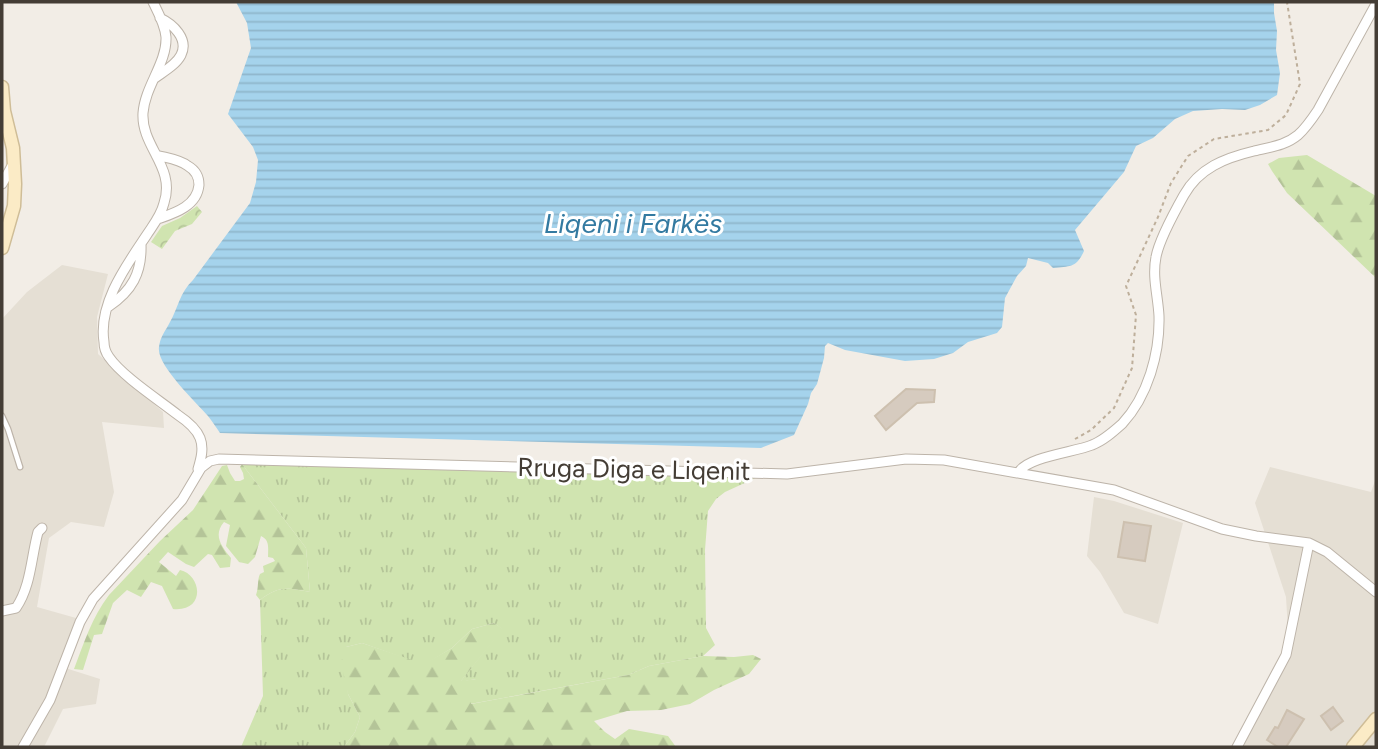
<svg xmlns="http://www.w3.org/2000/svg" width="1378" height="749" viewBox="0 0 1378 749" font-family="Figtree,sans-serif">
<style>
.residential{fill:#e5dfd4}
.grass{fill:url(#grass-tufts)}
.forest{fill:url(#forest-firs)}
.park{fill:url(#park-crowns)}
.water{fill:url(#water-rules)}
.building{fill:#d6cbbf;stroke:#cdc0af;stroke-width:2}
.lines{fill:none;stroke-linecap:round;stroke-linejoin:round}
.lane-casing{stroke:#bdb4a9;stroke-width:7}
.street-casing{stroke:#bdb4a9;stroke-width:11}
.secondary-casing{stroke:#cfbd97;stroke-width:15}
.path{stroke:#beaf9b;stroke-width:2;stroke-dasharray:3.5 3.5;stroke-linecap:butt}
.lane{stroke:#fff;stroke-width:4.5}
.street{stroke:#fff;stroke-width:9}
.secondary{stroke:#fbebc6;stroke-width:12}
.labels{text-anchor:middle;dominant-baseline:central;stroke-width:6;stroke-linejoin:round;paint-order:stroke}
.street-label{font-size:26px;fill:#443d35;stroke:#fff}
.water-label{font-size:28px;font-style:italic;fill:#337aa1;stroke:#fff}
</style>
<defs>
<pattern id="grass-tufts" width="24" height="20" patternUnits="userSpaceOnUse" patternTransform="scale(1.75)"><rect width="24" height="20" fill="#d0e4b0"/><path d="M3 7l-1-3M5 7V3M7 7l1-3M15 17l-1-3M17 17v-4M19 17l1-3" fill="none" stroke="#b4c498"/></pattern>
<pattern id="forest-firs" width="22" height="20" patternUnits="userSpaceOnUse" patternTransform="scale(1.75)"><rect width="22" height="20" fill="#d0e4b0"/><path d="M5 1l3.5 6h-7zM16 11l3.5 6h-7z" fill="#b4c498"/></pattern>
<pattern id="park-crowns" width="20" height="18" patternUnits="userSpaceOnUse" patternTransform="scale(1.75)"><rect width="20" height="18" fill="#d0e4b0"/><path d="M2 6a3 3 0 1 1 6 0M12 15a3 3 0 1 1 6 0" fill="none" stroke="#b4c498"/></pattern>
<pattern id="water-rules" width="6" height="5" patternUnits="userSpaceOnUse" patternTransform="scale(1.75)"><rect width="6" height="5" fill="#a5d3ec"/><path d="M0 2.5h6" fill="none" stroke="#8fb6cb"/></pattern>
</defs>
<rect width="100%" height="100%" fill="#f2ede6"/>
<path class="residential" d="M62,265l46,9 -11,43 1,37 65,58 1,16 -62,-6 12,70 -10,35 -33,-5 -22,16 -12,69 39,11 -17,48 41,13 -4,25 -33,5 -19,38h-42v-428l25,-27z
M1270,467l101,25 5,-14v269h-149l16,-6 46,-93 -3,-51 -31,-94z
M1094,497l20,4 69,22 -25,101 -34,-11 -24,-41 -13,-16z"/>
<path class="grass" d="M242,464l518,12 -35,16 -9,7 -8,12 -3,39 1,78 9,17 -12,11 -54,10 -21,9 -158,29 -3,-14 9,-11 -16,3 42,-53 -8,-6 -22,6 -20,19 -28,17 -62,-22 -16,4 2,47 12,23 -5,15 -11,15h-103l22,-51 -3,-96c19,-15 28,-12 50,-8l-4,-44z"/>
<path class="forest" d="M1307,155l69,41v82l-89,-85 -15,-22 -4,-7 11,-6z
M242,464l64,84 4,44c-22,-4 -31,-7 -50,8l-4,-5c3,-8 1,-15 4,-21l4,-2 -1,-6 12,-5 -2,-3 -5,-1c0,-9 2,-17 -7,-21l-6,21 -7,7 -9,-2 -13,-16 4,-21 -6,-3c-11,13 -3,24 7,36l-1,9 -10,1 -8,-13 -4,-1 -14,13 -8,-3 -18,-12 -9,10 17,14 4,-6c22,5 26,42 -7,39l-11,-23 -11,-4 -10,15 -14,-7 -14,13 -11,31 -8,1 -11,35 -9,-1c10,-26 18,-52 35,-74l51,-54 33,-31 29,-44 5,-1 3,8 5,8h5l4,-2 -1,-6 -3,-6z
M494,623l9,6 -42,52 16,-2 -9,11 3,14 157,-29 21,-9 54,-10 31,1 19,-2 8,4 -12,15 -35,16 -24,14 -29,6 -34,1 -33,10 11,11 10,7 14,-10 39,7 8,11h-332l11,-15 5,-15 -12,-23 -7,-32 5,-15 16,-4 62,21 28,-16 20,-19z"/>
<path class="park" d="M197,206l5,6 -10,12 -17,7 -13,18 -11,-7 11,-16 18,-8z"/>
<path class="water" d="M236,2h1038v11l3,18 -1,19 4,23 -3,22 -17,10 -15,5 -23,-1 -29,2 -18,8 -22,19 -17,8 -12,26 -49,58 9,21c-8,17 -13,15 -31,17l-5,-5 -20,-5 -2,8 -9,10 -12,22 -3,29 -5,6 -29,9 -15,11 -19,6 -29,2 -60,-11 -17,-7 -3,3 -1,12 -7,26 -6,9 -3,11 -14,31 -33,13 -541,-15c-4,-6 -8,-12 -12,-17 -12,-14 -52,-51 -49,-69 1,-10 7,-17 11,-25 8,-14 10,-30 23,-42l57,-77 6,-21 2,-22 -5,-13 -25,-33 23,-66 -4,-25z"/>
<path class="building" d="M906,389l29,1 -1,12 -17,1 -31,27 -11,-14z
M1124,522l27,4 -6,35 -27,-4z
M1333,707l10,14 -12,9 -10,-14z
M1287,710l17,9 -18,28h-8l-11,-7 8,-13 3,1z"/>
<g class="lines">
<g class="lane-casing">
<path id="lane" d="M2,416l6,13 12,38"/>
</g>
<g class="street-casing">
<path id="street" d="M153,2c5,10 12,23 13,35 1,26 -21,49 -23,76 -2,34 33,54 21,90 -3,13 -11,22 -18,33 -20,30 -48,68 -42,106 0,5 2,11 5,15 13,19 50,43 69,58 9,6 18,13 22,23 4,10 1,21 -2,31
M155,78c8,-6 21,-13 26,-23 8,-16 -8,-31 -21,-37
M156,155c10,3 23,4 32,11 7,4 11,11 11,19 -2,21 -24,28 -41,34
M2,184l11,-20
M108,307c24,-16 34,-34 33,-63
M1019,472c8,-15 56,-20 73,-27 11,-4 21,-13 30,-21 26,-28 38,-71 37,-108 -1,-20 -7,-39 -3,-59 3,-17 19,-46 28,-62 15,-27 41,-37 70,-44 15,-4 31,-5 44,-16 8,-7 14,-16 20,-25l58,-106
M2,611l14,-3c15,-22 15,-50 22,-76l4,-4
M23,747l27,-47 30,-78 13,-23 89,-99 19,-32 9,-7 9,-2 568,15 119,-15 38,1 170,30 108,39 34,7 53,7 18,9 49,40
M1237,747l49,-92 23,-112"/>
</g>
<g class="secondary-casing">
<path id="secondary" d="M2,87l2,24 9,37 2,36 -1,22 -12,42
M1353,747l23,-28"/>
</g>
<path class="path" d="M1075,439l16,-9 23,-22 18,-40 4,-53 -10,-29 32,-69 13,-34 17,-27 26,-17 54,-9 18,-15 14,-31 -13,-82"/>
<use href="#lane" class="lane"/>
<use href="#street" class="street"/>
<use href="#secondary" class="secondary"/>
</g>
<g class="labels">
<g class="street-label">
<text transform="translate(634 469) rotate(1)">Rruga Diga e Liqenit</text>
</g>
<g class="water-label">
<text x="633" y="223">Liqeni i Farkës</text>
</g>
</g>
<rect width="1378" height="749" fill="none" stroke="#443d35" stroke-width="7"/>
</svg>
